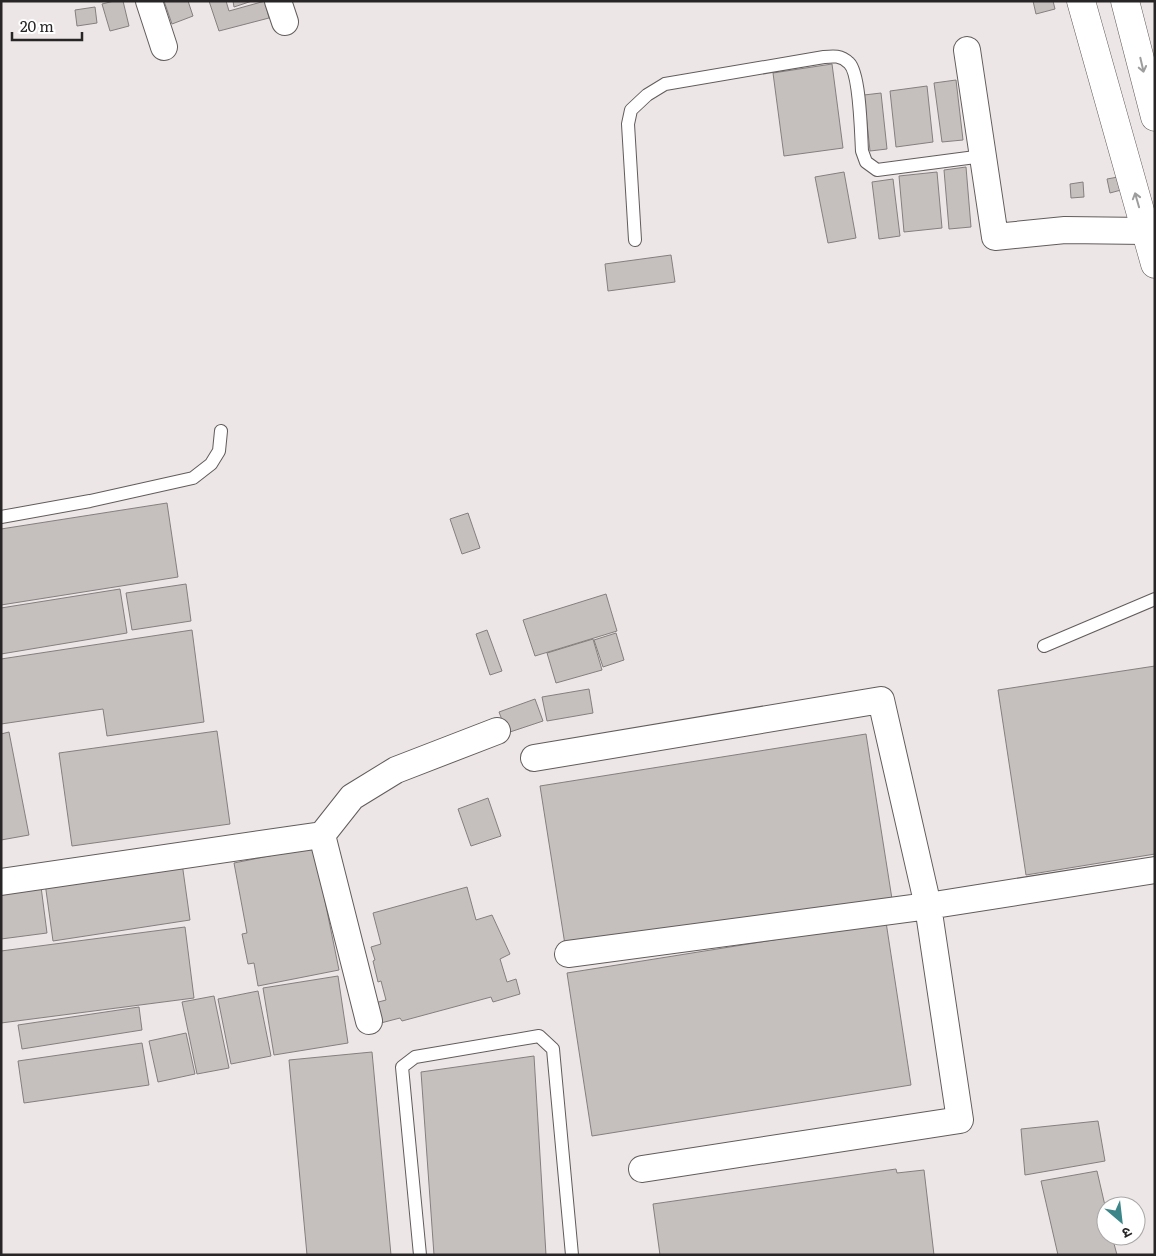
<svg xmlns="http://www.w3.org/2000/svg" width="1156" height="1256" viewBox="0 0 1156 1256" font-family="Literata,'Noto Sans Devanagari',serif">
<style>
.building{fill:#c5bfbe;stroke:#857f7f}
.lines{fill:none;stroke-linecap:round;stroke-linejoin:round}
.lane-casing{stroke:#625c5c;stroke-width:14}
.street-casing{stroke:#625c5c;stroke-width:28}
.secondary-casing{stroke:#625c5c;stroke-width:29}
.lane{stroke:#fff;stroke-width:12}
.street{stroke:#fff;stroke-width:26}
.secondary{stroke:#fff;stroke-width:28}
.oneway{stroke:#9e9d9d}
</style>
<rect width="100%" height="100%" fill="#ede6e6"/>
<path class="building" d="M114,1h9l6,25 -19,5 -8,-27z
M164,1h24l5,15 -21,8z
M209,1h17l3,10 36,-10 4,17 -50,13z
M233,1h19l-18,6z
M1033,1h20l2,8 -19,5z
M95,7l2,16 -20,3 -2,-16z
M832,64l11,84 -59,8 -11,-83z
M956,80l7,60 -21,2 -8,-59z
M927,86l6,56 -37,5 -6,-56z
M881,93l6,56 -17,2 -6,-56z
M966,167l5,60 -22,2 -5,-59z
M844,172l12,66 -28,5 -13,-66z
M937,172l5,56 -38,4 -5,-56z
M1118,177l3,13 -11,3 -3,-14z
M893,179l7,57 -21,3 -7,-57z
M1083,182l1,15 -13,1 -1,-14z
M671,255l4,27 -67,9 -3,-27z
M167,503l11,74 -177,28v-76z
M468,513l12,35 -18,6 -12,-35z
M186,584l5,37 -59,9 -6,-37z
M120,589l7,44 -126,21v-46z
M606,594l11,37 -82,25 -12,-36z
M192,630l12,92 -97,14 -4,-27 -102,15v-65z
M487,630l15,41 -12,4 -14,-41z
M616,633l8,27 -21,7 -9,-27z
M593,639l9,31 -46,13 -9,-30z
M1155,666v188l-129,21 -28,-185z
M589,689l4,24 -46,8 -5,-24z
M535,699l8,22 -36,12 -8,-21z
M217,731l13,93 -158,22 -13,-93z
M9,732l20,103 -28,5v-106z
M866,734l26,165 -326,52 -26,-165z
M488,798l13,38 -30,10 -13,-37z
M314,847l25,123 -81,16 -4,-23 -6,1 -6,-30 5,-1 -13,-70z
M182,863l8,57 -137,21 -8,-58z
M40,879l7,54 -46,6v-54z
M467,887l9,33 16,-5 18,39 -10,5 7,23 9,-3 4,15 -27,8 -2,-5 -89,24 -2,-3 -23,6 -6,-20 15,-4 -5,-19 -3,1 -5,-21 2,-1 -4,-13 10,-3 -8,-31z
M886,922l25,163 -319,51 -25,-163z
M185,927l9,71 -193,25v-72z
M338,976l10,67 -74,12 -11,-67z
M258,991l13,65 -40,8 -13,-65z
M214,996l15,72 -32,6 -15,-72z
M139,1007l3,23 -120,19 -4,-24z
M186,1033l9,41 -37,8 -9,-41z
M142,1043l7,42 -125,18 -6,-42z
M372,1052l19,203h-84l-18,-195z
M534,1056l12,199h-112l-13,-183z
M1098,1121l7,40 -80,14 -4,-46z
M896,1169l1,4 27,-3 10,85h-274l-7,-51z
M1097,1171l9,39v26h6l5,19h-59l-17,-74z"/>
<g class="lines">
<g class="lane-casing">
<path id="lane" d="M635,240l-7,-116 3,-14 16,-15 18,-11 159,-27c9,-1 17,-2 25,6 11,10 12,71 13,88l4,11 11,8 106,-14
M1,517l89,-16 103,-23 18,-14 8,-13 2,-20
M1044,646l111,-47
M420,1255l-18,-188 13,-10 124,-21 14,13 19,206"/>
</g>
<g class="street-casing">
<path id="street" d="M149,1l15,46
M278,1l7,21
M967,50l28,187 70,-7 81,1
M534,758l347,-58 47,206 32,214 -318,49
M1,882l321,-47
M568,954l360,-48 227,-36
M369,1021l-47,-186 30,-38 44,-27 101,-39"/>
</g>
<g class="secondary-casing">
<path id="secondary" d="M1081,1l74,263
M1125,1l30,116"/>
</g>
<use href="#lane" class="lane"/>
<use href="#street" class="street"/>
<use href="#secondary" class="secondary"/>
</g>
<defs><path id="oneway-shaft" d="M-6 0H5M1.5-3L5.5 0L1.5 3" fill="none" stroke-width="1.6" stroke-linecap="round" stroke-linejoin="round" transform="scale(1.25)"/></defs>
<g class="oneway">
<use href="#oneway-shaft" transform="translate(1142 65) rotate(77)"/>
<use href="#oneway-shaft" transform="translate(1137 200) rotate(-106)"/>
</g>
<rect width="1156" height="1256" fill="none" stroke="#272525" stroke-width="5"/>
<g transform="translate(1121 1221) rotate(152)"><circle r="24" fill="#ffffff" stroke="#a9a8a8"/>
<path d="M0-4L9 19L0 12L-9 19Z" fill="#3c8588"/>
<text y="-8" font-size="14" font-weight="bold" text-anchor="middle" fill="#272525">उ</text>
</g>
<path d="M12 32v8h70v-8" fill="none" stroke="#272525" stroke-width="2.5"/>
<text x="20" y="32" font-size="15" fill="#272525" stroke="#ffffff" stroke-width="4" paint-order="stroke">20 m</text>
</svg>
